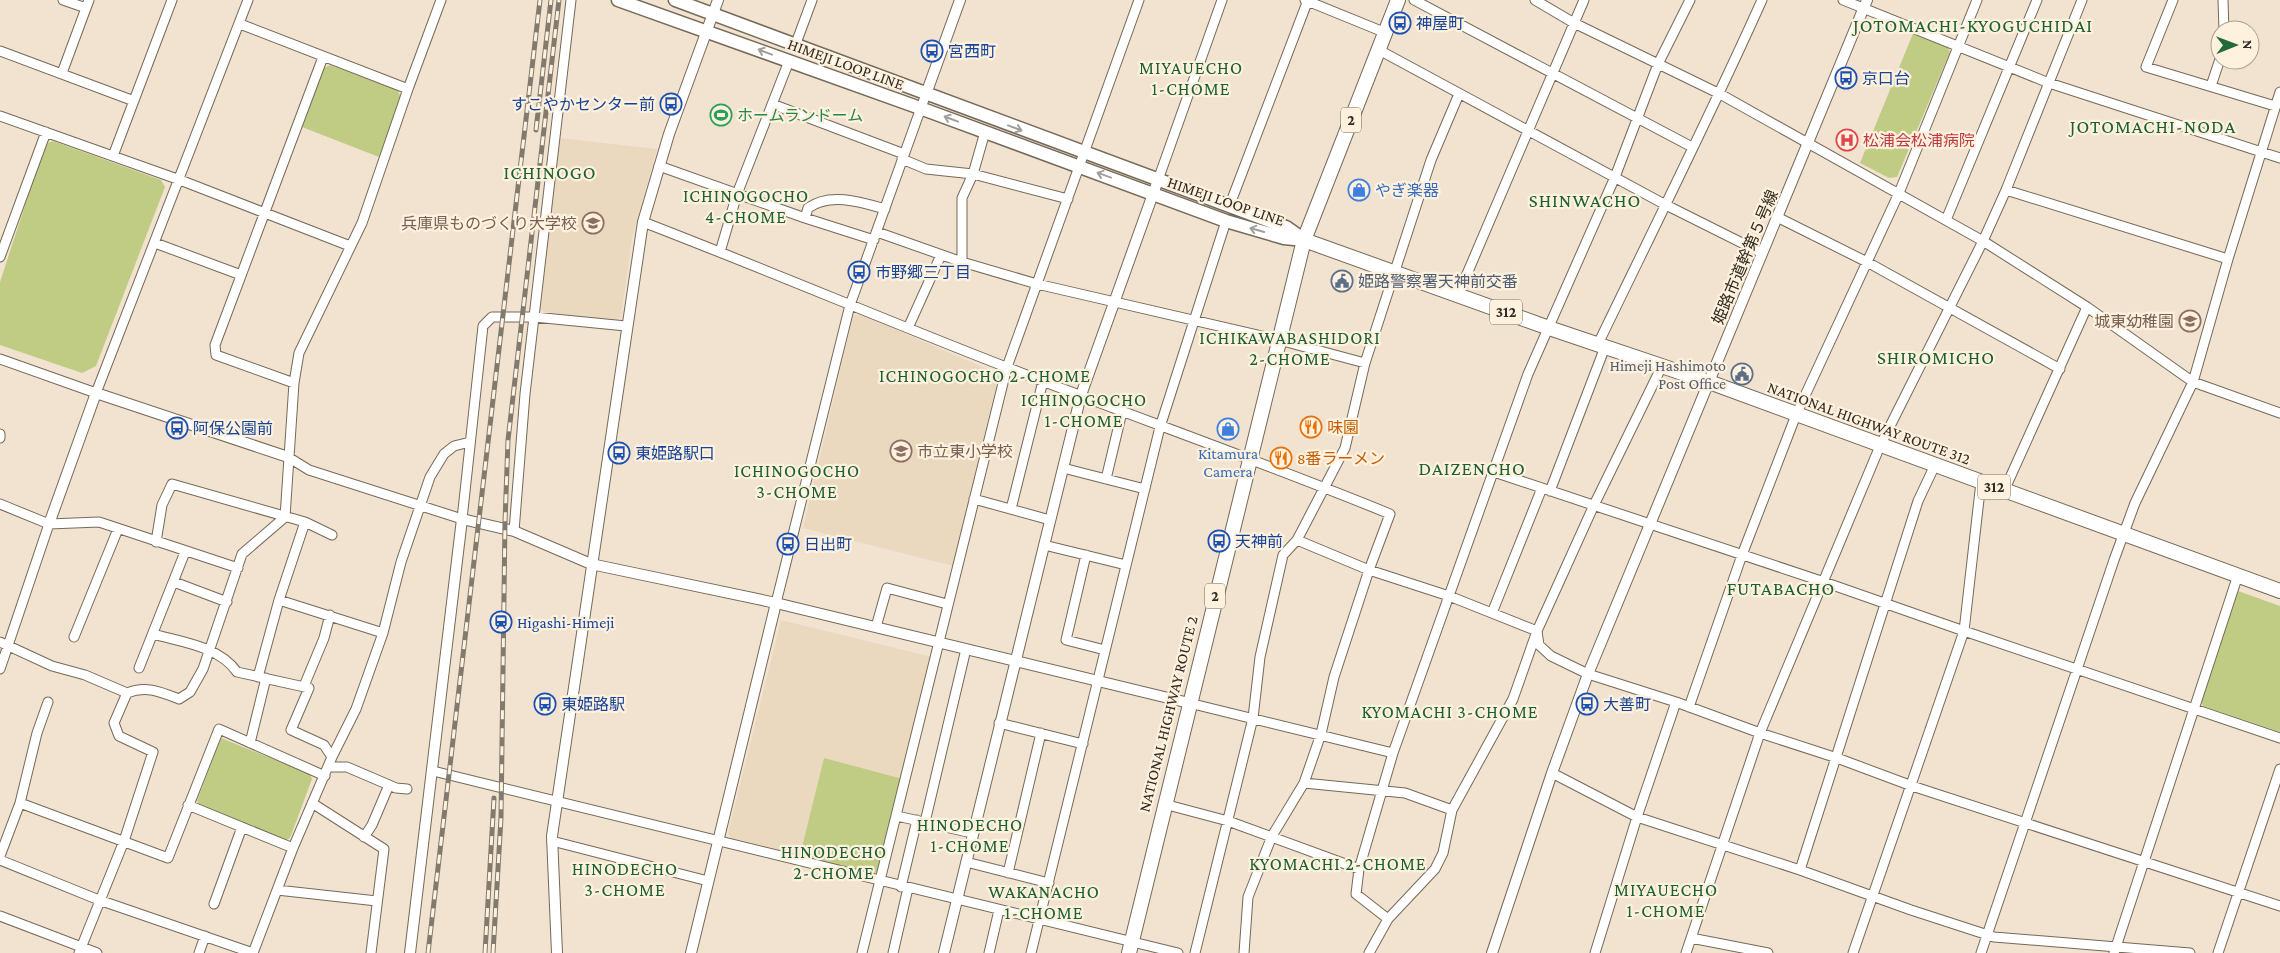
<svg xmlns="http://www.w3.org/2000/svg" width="2280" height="953" viewBox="0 0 2280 953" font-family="'Crimson Pro','Noto Sans JP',serif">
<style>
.built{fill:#ebd9bf}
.green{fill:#c0cc83}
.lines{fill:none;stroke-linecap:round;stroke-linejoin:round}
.minor-casing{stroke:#756958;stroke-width:11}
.tertiary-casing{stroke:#756958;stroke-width:12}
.secondary-casing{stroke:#756958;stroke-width:15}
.trunk-casing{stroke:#756958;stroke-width:16}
.minor{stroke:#fff;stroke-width:9}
.tertiary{stroke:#fff;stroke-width:10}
.secondary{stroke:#fff;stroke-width:12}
.trunk{stroke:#fff;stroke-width:14}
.rail-casing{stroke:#827a6d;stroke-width:5}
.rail{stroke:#fef1dd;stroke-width:3;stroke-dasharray:9;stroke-linecap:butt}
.oneway{stroke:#a19f9c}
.labels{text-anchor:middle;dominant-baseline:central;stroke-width:4.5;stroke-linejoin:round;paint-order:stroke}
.shield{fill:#fef1dd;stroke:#6d665a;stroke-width:1}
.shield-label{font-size:15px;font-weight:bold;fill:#2f2a22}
.transit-label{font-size:16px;fill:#164399;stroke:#fef1dd;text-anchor:start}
.street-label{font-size:16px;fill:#2f2a22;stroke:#fef1dd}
.leisure-label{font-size:16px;fill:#27864d;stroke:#fef1dd;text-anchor:start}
.health-label{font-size:16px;fill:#be3a42;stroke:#fef1dd;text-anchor:start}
.shop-label{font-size:16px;fill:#366cbe;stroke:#fef1dd;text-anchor:start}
.education-label{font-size:16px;fill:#785e54;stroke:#fef1dd;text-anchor:end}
.service-label{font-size:16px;fill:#4e5e75;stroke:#fef1dd;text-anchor:start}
.food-label{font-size:16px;fill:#c56008;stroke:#fef1dd;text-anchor:start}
.neighbourhood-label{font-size:18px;letter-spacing:1px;fill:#1b5f32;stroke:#fef1dd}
.quarter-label{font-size:19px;letter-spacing:1px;fill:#1b5f32;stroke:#fef1dd}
</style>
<rect width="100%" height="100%" fill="#f1e3d0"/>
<path class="built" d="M559,138l98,11 -25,90 -11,78 -5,4 -72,-9 -4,-3z
M859,314l140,60 -46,192 -150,-38 50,-212z
M781,620l151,37 -29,122 -79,-20 -24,96 -69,-17 -3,-5z"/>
<path class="green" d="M1914,31l33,15 3,6 -53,125 -8,1 -29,-15z
M330,65l67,25 4,7 -22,60 -77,-30 22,-59z
M53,141l108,39 4,7 -69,179 -14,7 -82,-28v-63l45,-138z
M2238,591l42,15v126l-77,-26 -2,-6z
M221,738l89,36 2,5 -22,59 -5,3 -84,-35 -4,-5z
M824,758l79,21 -24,92 -7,3 -72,-19z"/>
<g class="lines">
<g class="minor-casing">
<path id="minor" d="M63,0l23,8
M1305,0l81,33
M1414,0l278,147
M1535,0l39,23 146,71 263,147 104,66 106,75 87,31
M1843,0l206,83 231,75
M2173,0l-27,67 129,39
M2223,0l1,30
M240,24l168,65
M795,46l17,-46
M1379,50l285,154 98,49
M0,51l134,50
M62,73l27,-73
M2211,86l9,-27
M772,104l132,50
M0,116l180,64 170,66
M113,156l59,-156
M902,159l24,10 47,5 95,25
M659,166l146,52 69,22
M1158,180l64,-180
M2006,190l222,69
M1229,207l79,-207
M1777,217l90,45 193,107
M805,218l3,-10c22,-16 53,-6 77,1
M1946,220l91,-220
M643,222c122,47 242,98 363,145 128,50 257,95 384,147l-21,56 -35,107 -13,57 -17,49 -32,53 -24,61 -4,56
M877,232l85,30 75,22 242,56 86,23
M155,243l86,32
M720,252l17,-58 52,-133
M0,257l46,-125
M962,262v-64l11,-24 12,-42
M1458,295l126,-295
M908,328l33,-73
M1598,344c55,-114 112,-228 164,-344
M0,359l96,34 152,-393
M294,383l-78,-28 -1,-10 108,-288
M0,434v4
M288,457l21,13 153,49 21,-193 9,-9h42l92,9
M1063,468l82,21
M1494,472l330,110 140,49 316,107
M1106,479l16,-67
M1550,491l55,-144
M2004,491l83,-184
M974,499l76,21
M0,504l49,20 50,-2 139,46
M1011,509l32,-128
M514,531l11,-137 46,-394
M1297,540l72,30 80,26 88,35
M156,542l6,-37 10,-21 133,38 27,13
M1044,545l82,20
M1086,555l-20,85 39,10
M174,582l53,20
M279,600l104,33
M776,603l74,-298 76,-211
M1492,613l50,-125
M876,627l11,-39 60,16
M1537,631l2,14 12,11 37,18 88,28 84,31 77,25 75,28 368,120
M153,634c28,8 66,12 84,38l72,16 -18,42 33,15 8,12
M74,637l44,-108
M0,642l52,24 33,9 42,18
M139,668l46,-116
M0,669l49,-145
M258,677l21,-77 26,-78
M304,686l20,-48 6,-23
M1189,703l204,50
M1689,707l53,-152 54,-140 103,-222 78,-193
M999,723l84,21
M250,743l16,-65
M328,767h19l49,21 11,1
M433,771l745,182
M1552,773l85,44 163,53 111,40 83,27 196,16
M1304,783l101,10 47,17
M20,803l148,55 51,-129 106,47
M312,803l72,46 -13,104
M1164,804l64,17 131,48
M188,805l105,43
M897,816l75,17
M925,822l41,-173
M364,837l8,-12 17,-40
M552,841l156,40
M0,856l20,-53 17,-70 11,-31
M0,860l99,40 154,53 40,-105 39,-91 24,-48 27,-76 18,-71 29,-85 14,-23 10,-8 16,-4
M966,862l83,21
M1800,870l118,-369 17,-36
M1008,873l33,-140
M901,887l16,-67
M277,890l100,11
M214,904l28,-77
M0,916l97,37
M1388,919l-32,-25 3,-25 34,-116 135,-379 87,-197 43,-113 32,-64
M1691,938l77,15
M79,953l45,-112 29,-89 -34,-16 -5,-13 13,-30c19,-8 34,-1 52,6l11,-7 13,-23 39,-115 43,-37 9,-134 5,-30 63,-130 46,-134 33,-89
M199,953l6,-17
M862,953l145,-586 132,-367
M893,953l15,-65
M989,953l10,-43
M1031,953l129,-526 66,-206
M1195,953l58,-235 7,-61 23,-102 14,-15 48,-92 20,-85 66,-203 28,-66
M1369,953l19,-34 47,-50 8,-16 9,-43 61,-111 24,-68 57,-126 68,-139
M1595,953l42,-136 39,-115
M1686,953l74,-220 120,-287 103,-205 23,-51 76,-190
M1853,953l111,-322 17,-149
M1981,953l133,-393 21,-57 58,-121 35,-123 52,-167
M2114,953l124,-378
M2218,953l62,-184"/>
</g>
<g class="tertiary-casing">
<path id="tertiary" d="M926,94l34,-94
M49,524l47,-131 192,64
M410,953l52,-434 52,12 77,33 185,39 413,100
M557,953l-5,-117 91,-614 26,-88 49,-134
M691,953l85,-350
M944,953l137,-558 77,-215
M1492,953l60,-180 36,-99 279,-674"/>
</g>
<g class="secondary-casing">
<path id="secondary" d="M618,0l302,108 306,113 58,17 20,2
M675,0l611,227 17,12"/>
</g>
<g class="trunk-casing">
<path id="trunk" d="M1304,240l245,88 160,54 571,209
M1129,953l175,-713 94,-240"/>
</g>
<use href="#minor" class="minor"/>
<use href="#tertiary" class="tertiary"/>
<use href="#secondary" class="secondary"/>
<use href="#trunk" class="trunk"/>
<g class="rail-casing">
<path id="rail" d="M536,130l15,-130
M428,953l112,-953
M485,953l9,-155
M493,953l8,-135 4,-296 3,-82 51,-440"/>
</g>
<use href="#rail" class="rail"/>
</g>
<defs><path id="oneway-shaft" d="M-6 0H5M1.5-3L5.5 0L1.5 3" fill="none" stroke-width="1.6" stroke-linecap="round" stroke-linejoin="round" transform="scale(1.25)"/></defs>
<g class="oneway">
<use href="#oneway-shaft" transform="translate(765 52) rotate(-159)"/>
<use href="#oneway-shaft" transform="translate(951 119) rotate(-159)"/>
<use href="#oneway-shaft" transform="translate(1015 128) rotate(21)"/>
<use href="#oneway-shaft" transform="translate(1104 175) rotate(-160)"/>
<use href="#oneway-shaft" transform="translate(1257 230) rotate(-164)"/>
</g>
<defs>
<g id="bus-ring" transform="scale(1.125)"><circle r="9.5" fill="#fef1dd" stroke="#1a4fb4" stroke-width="1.5"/><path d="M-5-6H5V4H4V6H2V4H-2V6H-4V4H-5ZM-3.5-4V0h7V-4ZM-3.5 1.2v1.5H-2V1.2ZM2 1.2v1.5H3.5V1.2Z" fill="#1a4fb4"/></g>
<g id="stadium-ring" transform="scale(1.125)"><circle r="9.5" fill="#fef1dd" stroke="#2e9e5b" stroke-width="1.5"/><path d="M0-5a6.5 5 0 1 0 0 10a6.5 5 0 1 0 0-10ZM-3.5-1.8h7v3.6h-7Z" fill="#2e9e5b"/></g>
<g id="hospital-ring" transform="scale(1.125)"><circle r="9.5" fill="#fef1dd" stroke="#e0444e" stroke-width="1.5"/><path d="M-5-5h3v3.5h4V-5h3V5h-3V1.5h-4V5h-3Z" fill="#e0444e"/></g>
<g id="shop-ring" transform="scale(1.125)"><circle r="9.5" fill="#fef1dd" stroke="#3f7fe0" stroke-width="1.5"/><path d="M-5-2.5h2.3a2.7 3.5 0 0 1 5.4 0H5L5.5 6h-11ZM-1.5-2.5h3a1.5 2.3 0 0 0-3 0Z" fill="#3f7fe0"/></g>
<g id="university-ring" transform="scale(1.125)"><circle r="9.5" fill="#fef1dd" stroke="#8d6e63" stroke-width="1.5"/><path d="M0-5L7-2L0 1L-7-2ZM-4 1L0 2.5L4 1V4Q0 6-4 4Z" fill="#8d6e63"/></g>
<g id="civic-ring" transform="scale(1.125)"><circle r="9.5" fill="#fef1dd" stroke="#5c6f8a" stroke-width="1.5"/><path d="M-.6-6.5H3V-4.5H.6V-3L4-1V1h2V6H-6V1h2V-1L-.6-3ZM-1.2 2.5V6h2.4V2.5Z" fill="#5c6f8a"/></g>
<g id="school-ring" transform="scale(1.125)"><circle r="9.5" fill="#fef1dd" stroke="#8d6e63" stroke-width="1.5"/><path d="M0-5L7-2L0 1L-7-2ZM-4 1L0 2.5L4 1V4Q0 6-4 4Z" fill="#8d6e63"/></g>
<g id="restaurant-ring" transform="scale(1.125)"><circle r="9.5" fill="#fef1dd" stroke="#e8710a" stroke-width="1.5"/><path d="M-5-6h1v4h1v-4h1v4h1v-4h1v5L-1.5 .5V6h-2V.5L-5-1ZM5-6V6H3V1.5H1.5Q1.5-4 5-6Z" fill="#e8710a"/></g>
<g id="station-ring" transform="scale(1.125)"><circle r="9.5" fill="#fef1dd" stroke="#1a4fb4" stroke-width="1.5"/><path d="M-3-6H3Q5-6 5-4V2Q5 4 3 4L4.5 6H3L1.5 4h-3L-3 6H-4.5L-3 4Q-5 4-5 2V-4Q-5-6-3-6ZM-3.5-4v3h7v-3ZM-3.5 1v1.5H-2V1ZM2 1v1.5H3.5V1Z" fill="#1a4fb4"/></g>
</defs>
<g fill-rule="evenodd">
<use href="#bus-ring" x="1400" y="23"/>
<use href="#bus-ring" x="932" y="51"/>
<use href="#bus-ring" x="1846" y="78"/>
<use href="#bus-ring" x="671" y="104"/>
<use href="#stadium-ring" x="721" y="115"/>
<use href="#hospital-ring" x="1847" y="140"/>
<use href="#shop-ring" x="1359" y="190"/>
<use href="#university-ring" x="593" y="223"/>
<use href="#bus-ring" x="859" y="272"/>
<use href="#civic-ring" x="1342" y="281"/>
<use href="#school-ring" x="2190" y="321"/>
<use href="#civic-ring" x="1742" y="374"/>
<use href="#restaurant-ring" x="1311" y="427"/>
<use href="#bus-ring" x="177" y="428"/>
<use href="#shop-ring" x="1228" y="429"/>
<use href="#school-ring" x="901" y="451"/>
<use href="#bus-ring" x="619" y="453"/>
<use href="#restaurant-ring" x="1281" y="458"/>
<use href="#bus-ring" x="1219" y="541"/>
<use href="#bus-ring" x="788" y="544"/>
<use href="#station-ring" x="501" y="622"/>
<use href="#bus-ring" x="545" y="704"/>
<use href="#bus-ring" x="1587" y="704"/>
</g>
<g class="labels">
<g class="shield">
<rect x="1341" y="107.5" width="20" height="25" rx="4"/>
<rect x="1490" y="299.5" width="32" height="25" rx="4"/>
<rect x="1978" y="474.5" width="32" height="25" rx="4"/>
<rect x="1205" y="583.5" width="20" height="25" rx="4"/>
</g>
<g class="shield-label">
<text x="1351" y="120">2</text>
<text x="1506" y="312">312</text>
<text x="1994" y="487">312</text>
<text x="1215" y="596">2</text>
</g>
<g class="transit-label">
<text x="1416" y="23">神屋町</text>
<text x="948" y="51">宮西町</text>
<text x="1862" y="78">京口台</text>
<text x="655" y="104" text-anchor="end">すこやかセンター前</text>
<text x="875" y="272">市野郷三丁目</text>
<text x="193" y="428">阿保公園前</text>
<text x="635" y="453">東姫路駅口</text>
<text x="1235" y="541">天神前</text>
<text x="804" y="544">日出町</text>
<text x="517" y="622">Higashi-Himeji</text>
<text x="561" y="704">東姫路駅</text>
<text x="1603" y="704">大善町</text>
</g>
<g class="street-label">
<text transform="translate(846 64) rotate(20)">HIMEJI LOOP LINE</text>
<text transform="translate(1226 201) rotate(19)">HIMEJI LOOP LINE</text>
<text transform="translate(1745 257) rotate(-67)">姫路市道幹第５号線</text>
<text transform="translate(1869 423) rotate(20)">NATIONAL HIGHWAY ROUTE 312</text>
<text transform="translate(1168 714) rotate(-76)">NATIONAL HIGHWAY ROUTE 2</text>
</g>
<g class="leisure-label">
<text x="737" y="115">ホームランドーム</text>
</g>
<g class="health-label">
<text x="1863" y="140">松浦会松浦病院</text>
</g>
<g class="shop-label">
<text x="1375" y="190">やぎ楽器</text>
<text x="1228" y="453" text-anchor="middle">Kitamura<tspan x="1228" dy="18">Camera</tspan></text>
</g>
<g class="education-label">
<text x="577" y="223">兵庫県ものづくり大学校</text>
<text x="2174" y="321">城東幼稚園</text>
<text x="917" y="451" text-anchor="start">市立東小学校</text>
</g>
<g class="service-label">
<text x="1358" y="281">姫路警察署天神前交番</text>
<text x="1726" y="365" text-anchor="end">Himeji Hashimoto<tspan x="1726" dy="18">Post Office</tspan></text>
</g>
<g class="food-label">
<text x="1327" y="427">味園</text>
<text x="1297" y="458">8番ラーメン</text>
</g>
<g class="neighbourhood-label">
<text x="1191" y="68">MIYAUECHO<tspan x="1191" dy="21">1-CHOME</tspan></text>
<text x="746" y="196">ICHINOGOCHO<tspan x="746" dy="21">4-CHOME</tspan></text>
<text x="1290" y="338">ICHIKAWABASHIDORI<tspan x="1290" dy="21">2-CHOME</tspan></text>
<text x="985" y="376">ICHINOGOCHO 2-CHOME</text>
<text x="1084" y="400">ICHINOGOCHO<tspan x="1084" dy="21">1-CHOME</tspan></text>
<text x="797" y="471">ICHINOGOCHO<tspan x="797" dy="21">3-CHOME</tspan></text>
<text x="1450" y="712">KYOMACHI 3-CHOME</text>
<text x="970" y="825">HINODECHO<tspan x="970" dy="21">1-CHOME</tspan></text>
<text x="834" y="852">HINODECHO<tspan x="834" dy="21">2-CHOME</tspan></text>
<text x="1338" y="864">KYOMACHI 2-CHOME</text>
<text x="625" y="869">HINODECHO<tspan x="625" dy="21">3-CHOME</tspan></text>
<text x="1666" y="890">MIYAUECHO<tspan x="1666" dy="21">1-CHOME</tspan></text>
<text x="1044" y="892">WAKANACHO<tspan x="1044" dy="21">1-CHOME</tspan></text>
</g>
<g class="quarter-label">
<text x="1973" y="25">JOTOMACHI-KYOGUCHIDAI</text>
<text x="2153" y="126">JOTOMACHI-NODA</text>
<text x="550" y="172">ICHINOGO</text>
<text x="1585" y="200">SHINWACHO</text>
<text x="1936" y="357">SHIROMICHO</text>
<text x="1472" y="468">DAIZENCHO</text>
<text x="1781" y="588">FUTABACHO</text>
</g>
</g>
<g transform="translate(2235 45) rotate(89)"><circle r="24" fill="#fef1dd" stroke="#aba192"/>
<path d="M0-4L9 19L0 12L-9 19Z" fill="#216b39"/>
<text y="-8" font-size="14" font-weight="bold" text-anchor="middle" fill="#2f2a22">N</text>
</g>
</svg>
